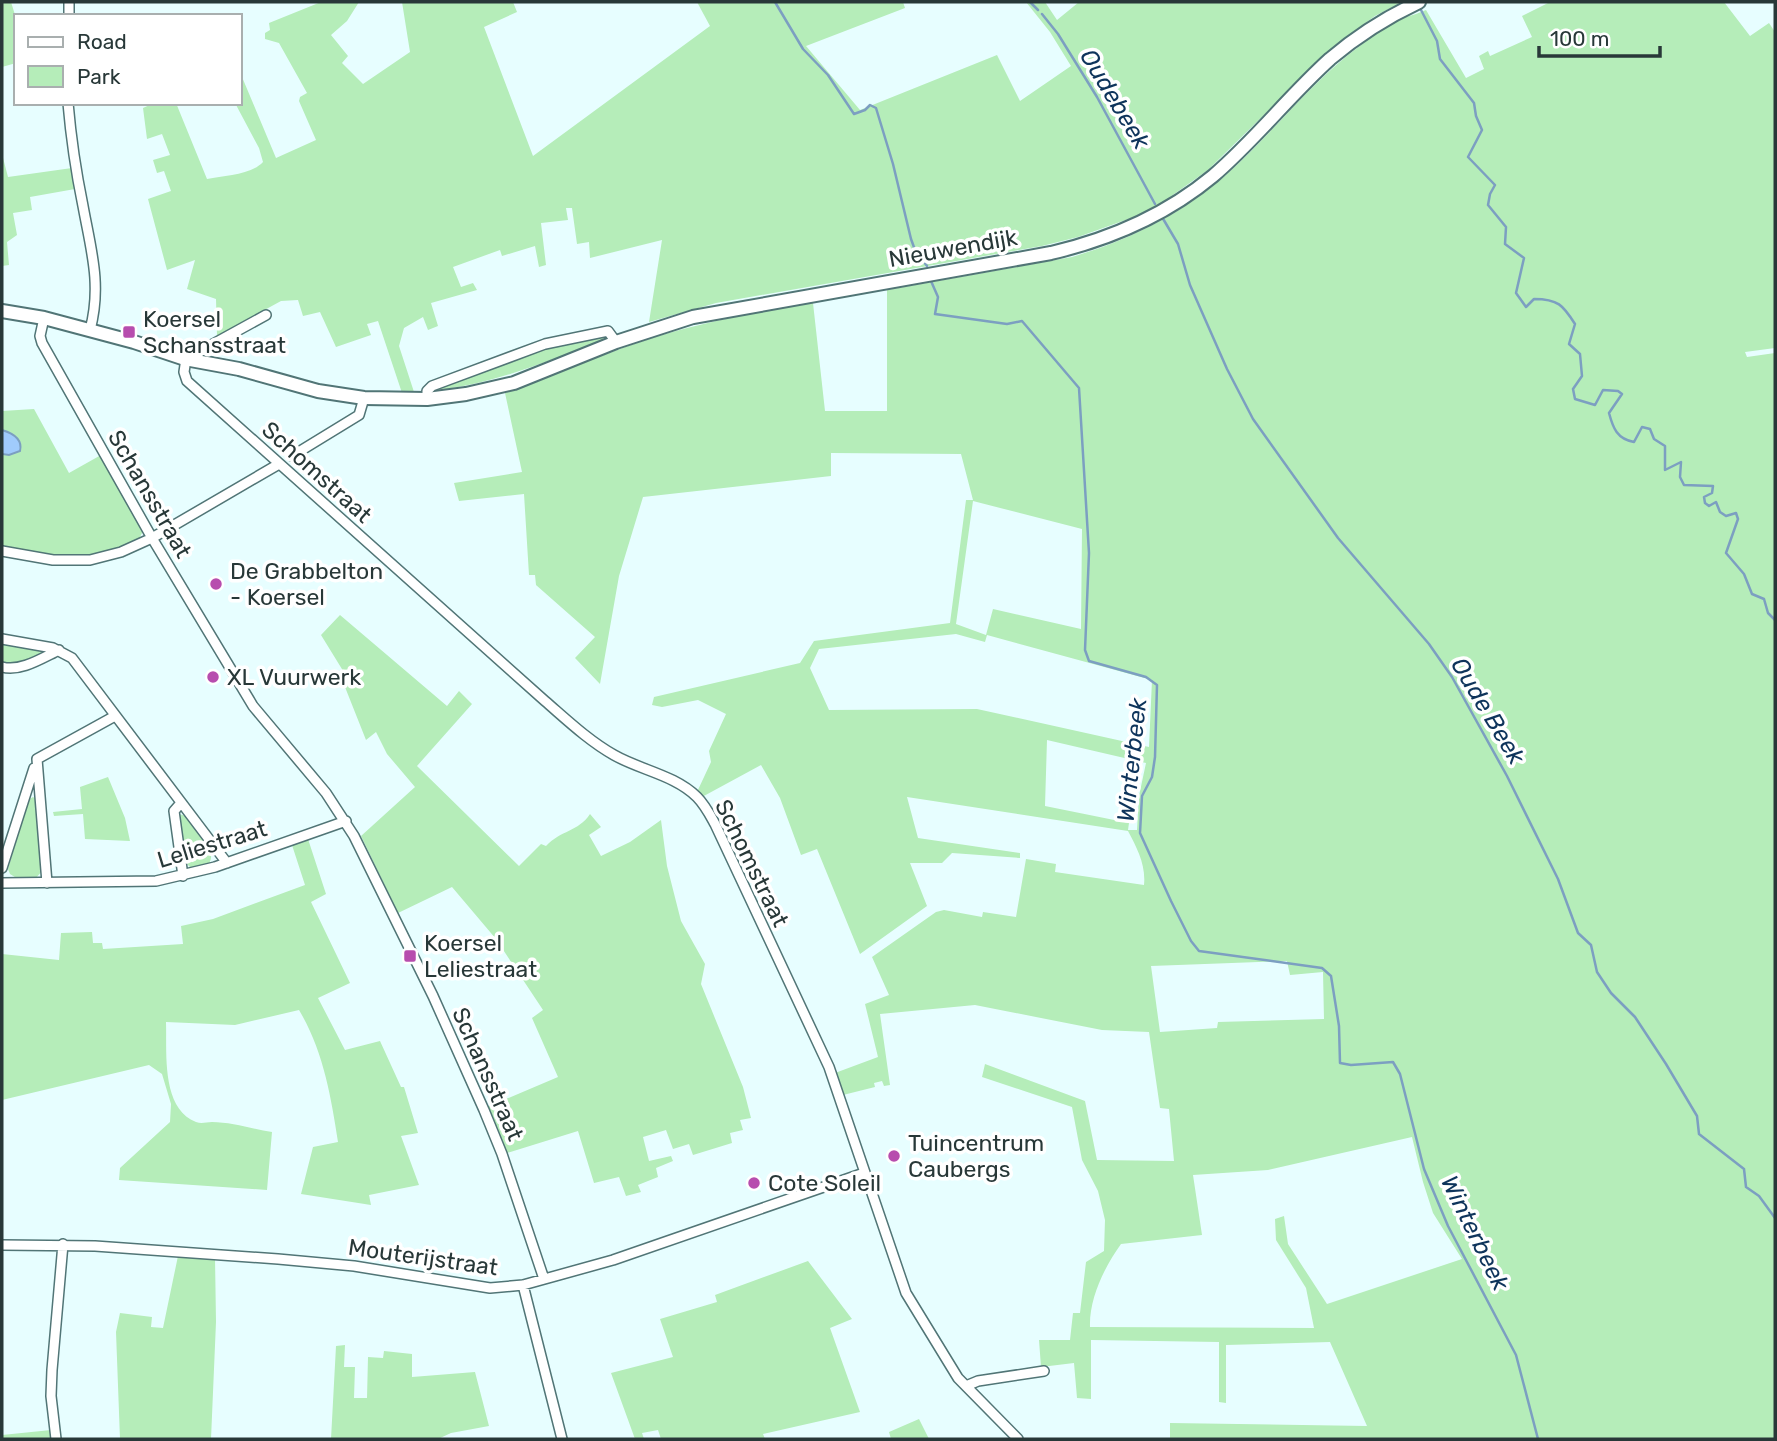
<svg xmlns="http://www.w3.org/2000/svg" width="1777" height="1441" viewBox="0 0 1777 1441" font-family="Rubik,sans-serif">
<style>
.green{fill:#b5edb9;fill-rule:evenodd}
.water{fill:#a0cbfc;stroke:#7c9fc1;stroke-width:2}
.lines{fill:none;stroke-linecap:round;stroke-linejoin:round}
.stream{stroke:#7c9fc1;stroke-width:2.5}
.street-casing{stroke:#517576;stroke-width:12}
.secondary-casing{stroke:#517576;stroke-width:16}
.street{stroke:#fff;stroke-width:9}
.secondary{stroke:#fff;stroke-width:12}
.poi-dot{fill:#b74dae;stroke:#fff;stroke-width:2.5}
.labels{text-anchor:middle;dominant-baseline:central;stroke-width:7;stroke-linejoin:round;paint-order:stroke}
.street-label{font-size:23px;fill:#283838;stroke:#fff}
.poi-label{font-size:23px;fill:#283838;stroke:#fff;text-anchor:start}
.water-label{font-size:24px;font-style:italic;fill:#0e345b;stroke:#fff}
</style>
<rect width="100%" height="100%" fill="#e7feff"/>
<path class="green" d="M2,2h9l5,16v45l-14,4z
M321,2h38l-12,19 -16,14 17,21 -6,7 21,21 47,-32 -8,-50h111l4,10 -33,15 49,129 177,-130 -13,-24h206l2,6 -99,38 54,64 137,-55 23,46 51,-35 -21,-34 -24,-30h19l12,18 22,-18h323l-27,14 -41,30 -126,124 -45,32 -29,15 -56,20 -36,9 -326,57 -67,19 13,-82 -72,18 -1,-16 -12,2 -5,-36h-6l2,12 -27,3 5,42 -7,2 -4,-21 -33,10 -2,-6 -47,17 8,20 12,-4 4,7 -46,13 7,23 -10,4 -5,-13 -19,11 -5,18 15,46 -12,1 -24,-72 -11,3 4,11 -35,12 -16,-35 -17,4 -5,-16 -17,1 -64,35 -1,-37 -29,-10 8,-29 -28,10 -19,-71 23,-8 -7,-20 -7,2 -4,-13 17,-5 -8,-21 -15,5 -4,-31 11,-5h22l31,76c18,-4 44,-4 56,-17l-4,-14 -24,-45h5v-26h2l34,81 40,-18 -17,-39 1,-4 7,-4 -28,-50 -14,-4v-6l5,-3 -1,-7z
M1550,2h174l26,34 19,-13 6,9v316l-30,4 2,5 28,-4v1086h-605v-16l197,3 -37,-84 -104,3v58l-7,-1v-60l-128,-2v59l-14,-1 -3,-35 -33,4 -2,-27h31l3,-27h7l6,-51 18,-11 1,-31 -7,-29 -16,-31 -10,-53 -90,-30 3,-13 100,37 12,59 77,1 -5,-52 -9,-1 -11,-76 -47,-2 -127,-25 -95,9 10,71 -6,1 -2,-5 -8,2 1,4 -32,8 -8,-22 43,-16 -13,-53 24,-9 -17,-38 64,-45 8,-2 38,7 1,-5 33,5 10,-58 30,5 -1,8 89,13c2,-20 -7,-37 -16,-54l-221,-34 11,41 102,15v5l-68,-5 -10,10h-32l17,43 -67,48 -43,-105 -16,6 -21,-57 -19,-33 -59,32 -5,-5 14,-30 -2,-11 17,-37 -28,-14 -36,7 -10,-2 2,-8 146,-34 14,-22 136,-18 16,-123h7l-12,-46 -130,-1v23l-188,21 -24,79 -19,108 -25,-26 20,-21 -59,-52 -1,-10h-6l-5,-81 -65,7 -5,-18 68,-11 -17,-79c46,-15 89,-36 135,-51 53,-18 107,-28 162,-37l11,-2 12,108h62v-121l185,-33c51,-15 100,-38 142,-72 52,-42 92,-100 147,-140 13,-10 29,-22 45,-28 7,-2 13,-4 20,-7l40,68 18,-9 -5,-13 9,-5 2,5 42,-19 -10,-21zM973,501l109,28 -1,100 -88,-20 -7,26 -30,-11zM956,634l29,8 2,-7 165,45 -3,67 -172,-38 -148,1 -19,-42 9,-19zM1047,740l99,23 -7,33 -2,34h-9l1,-7 -84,-17zM1287,961l3,14 33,-3 1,47 -106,3 -1,6 -57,4 -9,-66zM1412,1137l11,45 10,31 29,46 -135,45 -39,-60 -4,-28 -9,3 1,21 30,48 8,40 -224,-1c-1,-29 15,-61 31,-83l81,-9 -9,-60 75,-5z
M2,154l6,23 64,-9 3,21 -45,8 2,13 -19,3 4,22 -10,7 2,23 -7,1z
M603,336l1,3c-57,23 -111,45 -172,52l2,-3 102,-38z
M34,409l35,64 32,-18 42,76 -4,8c-49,24 -86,19 -137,7v-135z
M340,615l107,91 12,-15 13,13 -55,62 102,100 22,-22 5,2c15,-16 32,-14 44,-32l11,13 -12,8 12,21 29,-14 31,-22 6,46 14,55 24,43 -4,20 42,103 8,31 -11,2 3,10 -13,3 2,10 -39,12 -4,-11 -16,5 -7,-19 -23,7 6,24 22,-5 2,5 -17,7 2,9 -20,8 3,7 -15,4 -7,-19 -25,6 -16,-52 -71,22 -20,-46 71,-30 -26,-59 11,-8 -47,-71 -44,-52 -54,26 -37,-77 54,-49 -28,-33 -11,-22 -10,8 -25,-63 4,-3 -24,-39z
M2,644l36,4 3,4v3c-13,7 -25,13 -39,6z
M108,777l17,41 5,23 -45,-2 -2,-25 -29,2 -1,-4 29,-3 -2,-22z
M33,797l3,2 7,71 -8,9h-17l-8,-5 -2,-5 20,-69z
M179,814l7,2c10,13 32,31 23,48l-9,4 -10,-1 -6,-6z
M308,839l18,55 -15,8 39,81 -32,15 27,52 35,-9 21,46h3l14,46 -17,3 18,49 -50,10 2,10 -70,-11 12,-47 25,-5c-7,-46 -15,-92 -39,-132l-64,15 -69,-3c1,31 -5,86 30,100 6,2 10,0 16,0 19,0 41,7 60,10l-5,58 -148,-10 1,-12 50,-46 1,-18 -9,-30 -13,-9 -147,35v-146l57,6 2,-27 31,-1 1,11h9l1,6 80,-5 -2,-18 32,-7 92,-34 -13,-40z
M178,1256l37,2 1,64 -5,117h-91l-4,-107 4,-19 32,4 -1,10 12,1z
M808,1261l44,58 -22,9 30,84 -97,22 2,5h-104l-3,-9 -16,3 2,6h-9l-24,-66 62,-16 -13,-38 57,-17 -2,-7z
M345,1345l-1,22h11l-1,31h13l1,-41 15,1 1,-7 28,3v23l63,-5 14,54 -38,7 -13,6h-107l5,-93z
M919,1419l10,20h-38l-2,-7z
M51,1430l2,9h-51v-4z"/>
<path class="water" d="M2,430c10,3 21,9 18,21l-11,4 -7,-1z"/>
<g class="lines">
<path class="stream" d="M775,2l28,47 25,26 26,39 11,-4 5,-5 6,3 17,56 18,75 4,11 12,16
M1030,2l8,8
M1420,8l17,33 3,18 34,44 2,13 6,14 -14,27 27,28 -5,9 -2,11 18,22 -1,17 19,14 -8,35 10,14 8,-8c24,0 29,6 41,25l-6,20 11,10 2,22 -9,13 2,10 20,6 8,-15 15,1 4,3 -13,19c4,15 8,26 25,29l8,-15 8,2 4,10 11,7v24l16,-8 -1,15 4,8 29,1 -1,7 -8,4 1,6 4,3 7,-4 4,10 6,4 10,-3 2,6 -12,34 18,21 8,20 12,5 4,14 7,7
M1042,14l16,20 39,63 58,107
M1162,217l16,27 12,41 37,84 26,50 85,119 91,106 23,33 55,99 51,103 20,54 13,12 6,27 14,21 24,24 31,47 31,52 2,18 45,35 2,18 13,9 16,22
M931,281l7,16 -3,17 72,10 15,-3 57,67 10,165 -4,97 4,11 57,16 11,8 -2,72 -3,20 -10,19 -2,37 31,68 20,40 8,10 123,17 9,8 8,50 1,37 11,2 42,-3 7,12 24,95 24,57 68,129 22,84"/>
<g class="street-casing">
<path id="street" d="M69,16v-14
M68,103c3,35 8,69 15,103 8,44 19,79 7,124
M44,318l-4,18 2,7 110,195 101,168 73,87 28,43 79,160 51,114 18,44 42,125
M187,352l-3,20 3,9 358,320c22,19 44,40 69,54 26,15 61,20 83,42 8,8 13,18 18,27l114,243 77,226 52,85 60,61
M195,354l71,-39
M427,399v-8l5,-5 113,-42 63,-13 8,11
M292,456l67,-41 5,-17
M2,551l51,9h37l31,-8 31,-14 127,-74
M2,639l51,9 19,10 155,205
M2,667c19,5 40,-9 57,-17
M181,803l-7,8 9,65
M2,868l32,-100
M2,883l154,-2 59,-14 131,-46
M47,883l-10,-124 78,-43
M2,1245l93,1 183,13 76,7 136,22 33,-3 90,-25 251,-87
M523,1285l39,154
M966,1386l12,-5 66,-10
M56,1439l-5,-43 1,-26 11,-126"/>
</g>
<g class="secondary-casing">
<path id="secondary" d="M2,311l42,7 90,24 51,17 54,10 79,22 46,7 63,1 39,-5 48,-11 102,-41 77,-25 358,-64c60,-14 115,-38 162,-77 42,-36 76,-80 117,-117 27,-23 57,-42 89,-57"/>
</g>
<use href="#street" class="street"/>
<use href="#secondary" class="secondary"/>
</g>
<g class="poi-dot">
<rect x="122" y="325" width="14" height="14" rx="3.5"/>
<circle cx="216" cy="584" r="7"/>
<circle cx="213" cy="677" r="7"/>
<rect x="403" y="949" width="14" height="14" rx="3.5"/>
<circle cx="894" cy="1156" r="7"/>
<circle cx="754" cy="1183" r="7"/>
</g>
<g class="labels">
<g class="street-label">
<text transform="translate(953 248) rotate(-10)">Nieuwendijk</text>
<text transform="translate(317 472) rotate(42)">Schomstraat</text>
<text transform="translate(150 494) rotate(60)">Schansstraat</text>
<text transform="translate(212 844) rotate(-17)">Leliestraat</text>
<text transform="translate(752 863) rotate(64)">Schomstraat</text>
<text transform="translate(488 1074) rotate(66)">Schansstraat</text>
<text transform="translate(423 1257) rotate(8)">Mouterijstraat</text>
</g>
<g class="poi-label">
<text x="143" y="319">Koersel<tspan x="143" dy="26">Schansstraat</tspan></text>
<text x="230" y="571">De Grabbelton<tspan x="230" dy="26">- Koersel</tspan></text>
<text x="227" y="677">XL Vuurwerk</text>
<text x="424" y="943">Koersel<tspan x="424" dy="26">Leliestraat</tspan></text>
<text x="908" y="1143">Tuincentrum<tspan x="908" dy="26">Caubergs</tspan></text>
<text x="768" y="1183">Cote Soleil</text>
</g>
<g class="water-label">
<text transform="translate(1115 99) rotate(59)">Oudebeek</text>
<text transform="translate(1488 711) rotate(59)">Oude Beek</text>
<text transform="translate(1132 760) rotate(-84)">Winterbeek</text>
<text transform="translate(1475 1233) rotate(64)">Winterbeek</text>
</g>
</g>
<rect width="1777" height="1441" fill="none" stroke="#283838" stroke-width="7"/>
<rect x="14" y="14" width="228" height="91" fill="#ffffff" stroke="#a9afaf" stroke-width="2"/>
<rect x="28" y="37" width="35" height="10" fill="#ffffff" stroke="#a9afaf" stroke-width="2"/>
<text x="77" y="49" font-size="21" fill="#283838">Road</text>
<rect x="28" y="66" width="35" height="21" fill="#b5edb9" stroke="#a9afaf" stroke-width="2"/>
<text x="77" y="84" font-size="21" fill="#283838">Park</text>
<path d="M1539 46v10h121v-10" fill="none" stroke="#283838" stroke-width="3.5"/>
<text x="1550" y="46" font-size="21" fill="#283838" stroke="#ffffff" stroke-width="5" paint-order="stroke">100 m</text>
</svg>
